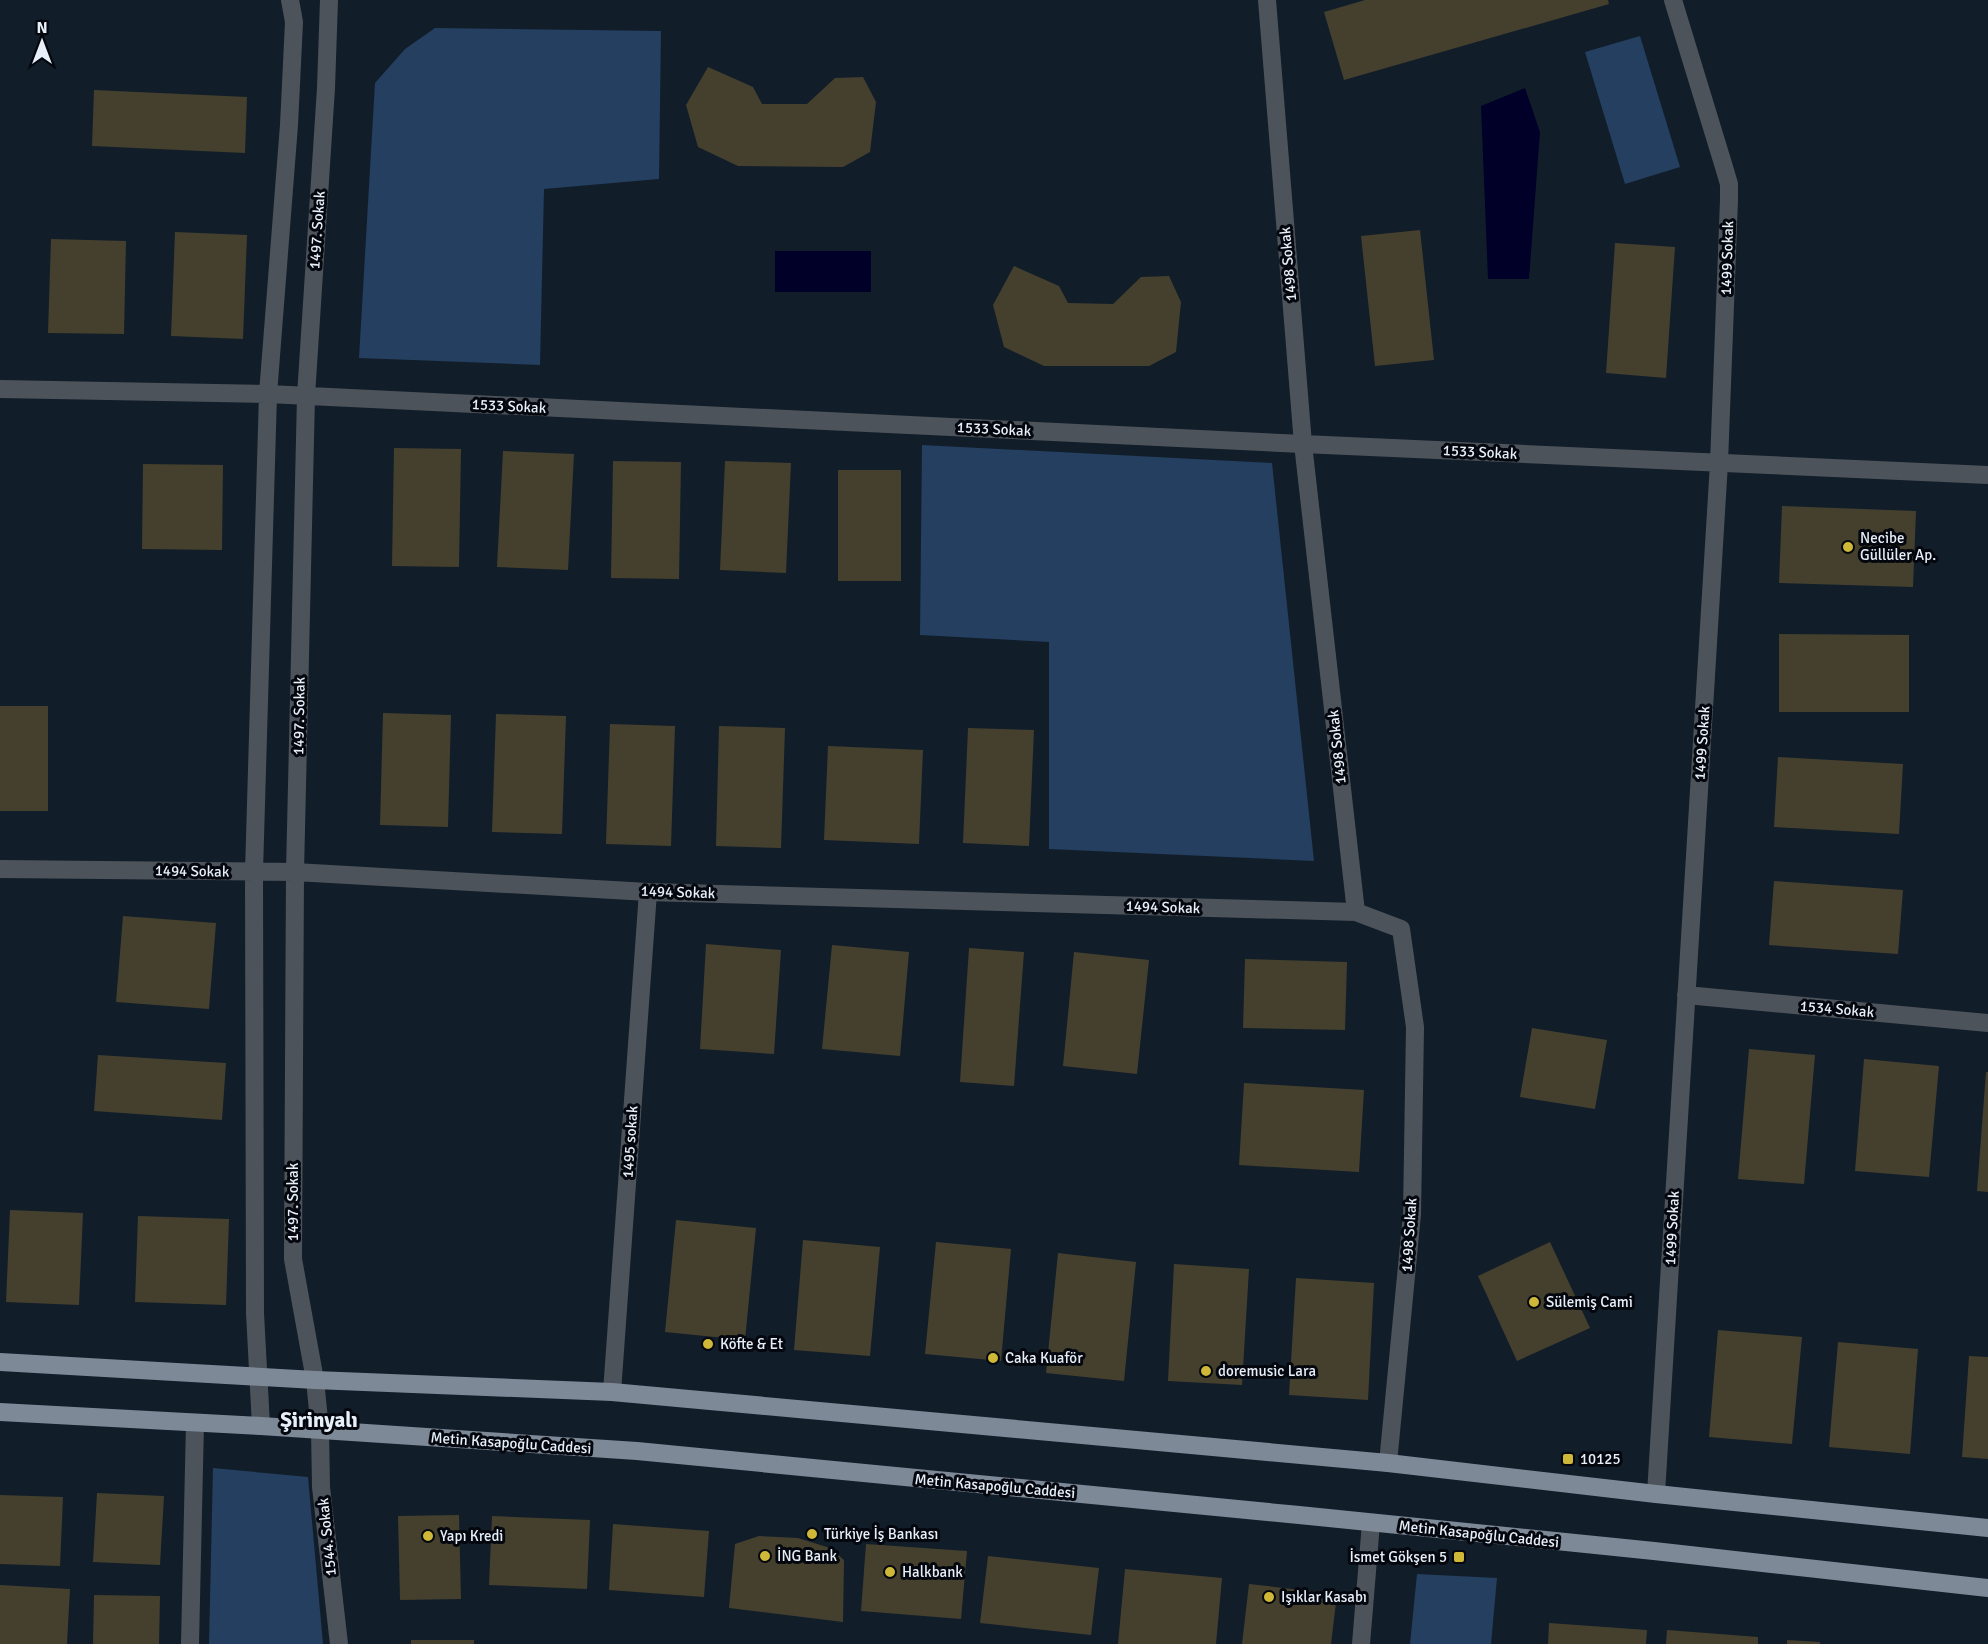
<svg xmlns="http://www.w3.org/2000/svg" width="1988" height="1644" viewBox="0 0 1988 1644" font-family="Signika,sans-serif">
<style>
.green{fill:#243f5f}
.water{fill:#000029}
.building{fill:#44402d}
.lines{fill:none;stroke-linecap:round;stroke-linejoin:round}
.minor{stroke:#4d535a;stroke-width:18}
.major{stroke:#7e8998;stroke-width:18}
.poi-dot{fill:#cfb837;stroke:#04070d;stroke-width:2}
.labels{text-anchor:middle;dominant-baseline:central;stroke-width:6;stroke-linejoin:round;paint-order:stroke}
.street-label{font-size:15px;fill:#e7eff9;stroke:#04070d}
.poi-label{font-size:15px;fill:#e7eff9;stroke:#04070d;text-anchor:start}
.district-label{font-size:21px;font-weight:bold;fill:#e7eff9;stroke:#04070d}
</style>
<rect width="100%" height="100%" fill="#121d2a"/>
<path class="green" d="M435,28l226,3 -2,148 -115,10 -4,176 -181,-7 16,-275 30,-34z
M1640,36l40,131 -55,17 -40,-132z
M922,445l350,18 42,398 -265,-12v-207l-129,-7z
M213,1468l95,9 15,167h-114z
M1417,1574l80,4 -6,66h-81z"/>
<path class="water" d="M1525,88l15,44 -11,147h-41l-7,-173z
M775,251h96v41h-96z"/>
<path class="building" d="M1365,0h243l1,4 -265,76 -20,-68z
M708,67l45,20 9,17h45l28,-26 28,-1 13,25 -6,50 -27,15 -105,-1 -40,-19 -12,-42z
M94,90l153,7 -2,56 -153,-7z
M1420,230l14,130 -59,6 -14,-130z
M175,232l72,3 -4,104 -72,-3z
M51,239l75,2 -2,93 -76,-1z
M1615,243l60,4 -9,131 -60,-5z
M1014,266l45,20 9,17 45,1 28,-27 28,-1 12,26 -5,50 -27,14h-105l-40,-19 -11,-42z
M394,448l67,1 -2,118 -67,-1z
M503,451l71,3 -6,116 -71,-3z
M613,461l68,1 -2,117 -68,-1z
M725,461l66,2 -5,110 -66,-3z
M143,464l80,1 -1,85 -80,-1z
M838,470h63v111h-63z
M1782,506l134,5 -3,76 -134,-4z
M1779,634l130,1v77h-130z
M0,706h48v105h-48z
M383,713l68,2 -3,112 -68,-2z
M496,714l70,2 -4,118 -70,-2z
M610,724l65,2 -4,120 -65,-2z
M719,726l66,2 -4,120 -65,-2z
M968,728l66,2 -5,116 -66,-3z
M828,746l95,4 -4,94 -95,-4z
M1778,757l125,7 -4,70 -125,-7z
M1774,881l129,9 -5,64 -129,-9z
M123,916l93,7 -7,86 -93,-7z
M706,944l75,6 -7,104 -74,-5z
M832,945l77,7 -9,104 -78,-7z
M969,948l55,4 -10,134 -54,-4z
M1074,952l75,8 -12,114 -74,-8z
M1245,959l102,3 -2,68 -102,-2z
M1532,1028l75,12 -12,69 -75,-12z
M1749,1049l66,6 -11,129 -66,-5z
M98,1055l128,8 -4,57 -128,-9z
M1864,1059l75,7 -10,111 -74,-6z
M1986,1072h2v120l-11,-1z
M1244,1083l120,7 -5,82 -120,-7z
M10,1210l73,3 -4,92 -73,-3z
M138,1216l91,3 -3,86 -91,-3z
M676,1220l80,8 -11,112 -80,-8z
M803,1240l77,7 -10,109 -76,-6z
M936,1242l75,7 -10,112 -76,-7z
M1550,1242l40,86 -73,33 -39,-85z
M1058,1253l78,9 -12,119 -78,-8z
M1174,1264l75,5 -7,116 -74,-4z
M1296,1278l78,5 -6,117 -79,-5z
M1718,1330l84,7 -10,107 -83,-7z
M1838,1342l80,7 -8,105 -81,-7z
M1969,1356l19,1v102l-26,-2z
M97,1493l67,3 -4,69 -67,-3z
M0,1495l63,2 -3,69 -60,-2z
M459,1515l2,84 -61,1 -2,-84z
M492,1516l98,4 -3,69 -98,-4z
M613,1524l96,7 -5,66 -95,-7z
M759,1536l39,2 32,10 14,12 -1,62 -114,-14 6,-64z
M866,1544l101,7 -6,68 -100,-8z
M988,1556l111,12 -8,67 -111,-12z
M1125,1569l97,9 -6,66h-98z
M1249,1584l88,10 -6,50h-89z
M0,1585l70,4 -3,55h-67z
M94,1595l66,1 -1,48h-66z
M1549,1623l98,7 -1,14h-98z
M1667,1630l91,7v7h-92z
M411,1640h63v4h-63z
M1787,1640l33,2v2h-33z"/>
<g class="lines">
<path class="minor" d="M329,0l-3,88 -20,308 -11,476 -2,387 22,121 5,50 1,57 18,157
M1267,0l36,444 53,468 45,17 14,98 -3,187 -24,249
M0,389l268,5 1035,50 685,31
M0,869l295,3 353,20 708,20
M1686,995l302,28
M612,1392l36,-500
M261,1426l-6,-113 -1,-441 14,-478 21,-269 5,-103 -4,-22
M1656,1494l63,-1031 10,-263v-16l-5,-17 -51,-167
M190,1644l5,-221
M1361,1644l10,-121"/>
<path class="major" d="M0,1362l315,18 297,12 776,71 268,31 332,34
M0,1412l261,14 376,25 662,64 355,36 334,37"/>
</g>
<g class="poi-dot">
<circle cx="1848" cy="547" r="6"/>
<circle cx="1534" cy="1302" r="6"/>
<circle cx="708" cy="1344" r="6"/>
<circle cx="993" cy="1358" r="6"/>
<circle cx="1206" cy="1371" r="6"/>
<rect x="1562" y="1453" width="12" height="12" rx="3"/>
<circle cx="812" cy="1534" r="6"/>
<circle cx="428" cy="1536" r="6"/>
<circle cx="765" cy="1556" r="6"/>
<rect x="1453" y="1551" width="12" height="12" rx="3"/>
<circle cx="890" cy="1572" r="6"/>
<circle cx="1269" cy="1597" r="6"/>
</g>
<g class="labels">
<g class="street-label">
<text transform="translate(317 230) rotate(-86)">1497. Sokak</text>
<text transform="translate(1727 258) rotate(-88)">1499 Sokak</text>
<text transform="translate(1288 264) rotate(-95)">1498 Sokak</text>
<text transform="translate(509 406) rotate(3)">1533 Sokak</text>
<text transform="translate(994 429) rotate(3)">1533 Sokak</text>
<text transform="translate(1480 452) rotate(3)">1533 Sokak</text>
<text transform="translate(299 716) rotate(-89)">1497. Sokak</text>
<text transform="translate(1702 743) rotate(-86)">1499 Sokak</text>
<text transform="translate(1337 747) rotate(-96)">1498 Sokak</text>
<text transform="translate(192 871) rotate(1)">1494 Sokak</text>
<text transform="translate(678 892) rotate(2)">1494 Sokak</text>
<text transform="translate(1163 907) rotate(2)">1494 Sokak</text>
<text transform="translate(1837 1009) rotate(5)">1534 Sokak</text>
<text transform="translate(630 1142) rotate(-86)">1495 sokak</text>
<text transform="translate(293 1202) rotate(-90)">1497. Sokak</text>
<text transform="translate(1672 1228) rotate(-87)">1499 Sokak</text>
<text transform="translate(1409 1235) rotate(-86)">1498 Sokak</text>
<text transform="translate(511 1443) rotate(4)">Metin Kasapoğlu Caddesi</text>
<text transform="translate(995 1486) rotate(5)">Metin Kasapoğlu Caddesi</text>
<text transform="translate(1479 1534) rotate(6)">Metin Kasapoğlu Caddesi</text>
<text transform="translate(327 1537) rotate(-96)">1544. Sokak</text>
</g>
<g class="poi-label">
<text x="1860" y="538">Necibe<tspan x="1860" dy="17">Güllüler Ap.</tspan></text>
<text x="1546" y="1302">Sülemiş Cami</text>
<text x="720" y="1344">Köfte &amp; Et</text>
<text x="1005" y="1358">Caka Kuaför</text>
<text x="1218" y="1371">doremusic Lara</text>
<text x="1580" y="1459">10125</text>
<text x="824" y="1534">Türkiye İş Bankası</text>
<text x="440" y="1536">Yapı Kredi</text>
<text x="777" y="1556">İNG Bank</text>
<text x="1447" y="1557" text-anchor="end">İsmet Gökşen 5</text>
<text x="902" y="1572">Halkbank</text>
<text x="1281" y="1597">Işıklar Kasabı</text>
</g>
<g class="district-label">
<text x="319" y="1420">Şirinyalı</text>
</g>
</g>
<g transform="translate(42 42)" stroke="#04070d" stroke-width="4.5" paint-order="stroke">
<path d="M0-4.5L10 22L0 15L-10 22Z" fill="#e7eff9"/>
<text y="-9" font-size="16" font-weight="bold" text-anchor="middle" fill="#e7eff9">N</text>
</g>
</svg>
